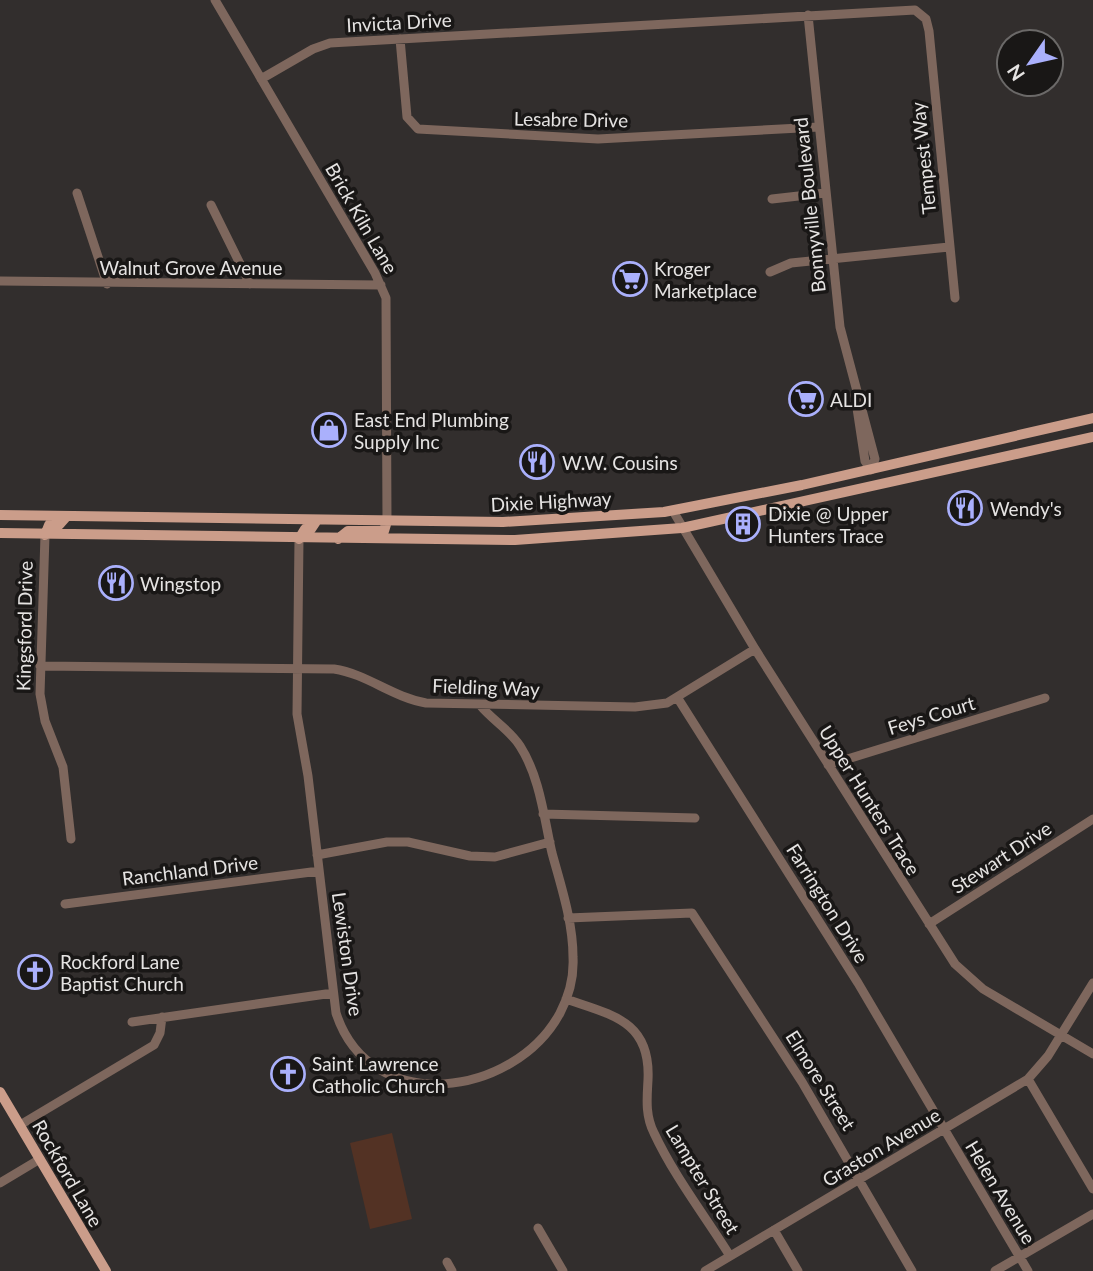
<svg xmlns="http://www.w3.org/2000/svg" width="1093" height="1271" viewBox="0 0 1093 1271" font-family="Lato,sans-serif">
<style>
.garden{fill:#533224}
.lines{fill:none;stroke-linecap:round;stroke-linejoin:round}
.minor{stroke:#7e675d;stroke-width:9}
.major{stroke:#cb9d8a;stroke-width:10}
.labels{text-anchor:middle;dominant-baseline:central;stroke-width:7;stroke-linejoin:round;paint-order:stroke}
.street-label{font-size:19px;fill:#e5e3e2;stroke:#191716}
.poi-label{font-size:19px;fill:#e5e3e2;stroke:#191716;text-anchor:start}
</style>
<rect width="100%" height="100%" fill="#322e2d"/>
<path class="garden" d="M392,1133l20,86 -42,10 -20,-86z"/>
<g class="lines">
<path class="minor" d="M215,0l160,273 11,25 1,223
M808,15l32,312 35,132 -4,11
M400,39l7,78 11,12 180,10 221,-12
M261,79l52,-30 17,-6 585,-33 11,9 3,12 26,267
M77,193l30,91
M772,199l53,-6
M211,205l39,79
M770,272l21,-9 158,-16
M0,281l381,4
M855,395l10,66 6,9
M673,511l82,138 200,315 28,25 110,65
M45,535l-5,159 5,27 18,46 8,72
M299,539l-2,175 11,62 28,237c34,105 179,84 224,0 9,-17 14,-37 13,-56 0,-35 -12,-71 -21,-104 -8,-35 -12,-76 -32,-107 -10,-16 -28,-26 -40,-41
M40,666l294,3c33,5 58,28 92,34l209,4 32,-4 88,-54
M677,697l181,286 170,288
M828,765l217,-67
M543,814l152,4
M317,855l70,-13h21l62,14 25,1 55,-15
M65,904l254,-33
M568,918l124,-5 110,169 110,189
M929,924l164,-105
M566,999c46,16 85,22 82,81 -1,18 -3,35 6,53 20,43 51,83 76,123
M132,1022l201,-29
M1028,1079l65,110
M20,1125l134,-80 6,-12 2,-16
M0,1183l40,-24
M538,1228l25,43
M774,1230l24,41
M447,1262l5,9
M705,1271l323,-192 20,-23 45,-73
M995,1271l98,-57"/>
<path class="major" d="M0,515l503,7 161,-10 138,-27 291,-67
M0,533l515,7 167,-12 411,-91
M45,535l4,-10h10l8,-9
M299,539l6,-10h6l6,-9
M338,539l10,-8h36l3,-10
M0,1092l106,179"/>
</g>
<defs>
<g id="supermarket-ring" transform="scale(1.75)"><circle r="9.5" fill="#191716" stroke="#aab0fc" stroke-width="1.5"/><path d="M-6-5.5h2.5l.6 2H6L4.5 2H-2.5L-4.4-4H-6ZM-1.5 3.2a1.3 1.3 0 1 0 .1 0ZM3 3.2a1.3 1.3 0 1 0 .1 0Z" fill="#aab0fc"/></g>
<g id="shop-ring" transform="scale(1.75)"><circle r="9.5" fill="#191716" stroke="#aab0fc" stroke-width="1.5"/><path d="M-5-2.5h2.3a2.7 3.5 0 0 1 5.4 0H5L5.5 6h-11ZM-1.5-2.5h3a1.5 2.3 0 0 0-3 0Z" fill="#aab0fc"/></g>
<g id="restaurant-ring" transform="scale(1.75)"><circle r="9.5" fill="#191716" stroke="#aab0fc" stroke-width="1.5"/><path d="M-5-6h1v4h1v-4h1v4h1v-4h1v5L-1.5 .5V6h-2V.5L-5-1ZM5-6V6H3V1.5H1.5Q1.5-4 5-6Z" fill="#aab0fc"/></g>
<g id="building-ring" transform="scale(1.75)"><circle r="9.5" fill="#191716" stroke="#aab0fc" stroke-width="1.5"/><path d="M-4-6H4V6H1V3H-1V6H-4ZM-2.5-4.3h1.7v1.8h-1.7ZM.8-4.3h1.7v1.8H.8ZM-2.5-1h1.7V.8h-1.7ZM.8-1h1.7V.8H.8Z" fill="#aab0fc"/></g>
<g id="church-ring" transform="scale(1.75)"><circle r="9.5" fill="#191716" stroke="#aab0fc" stroke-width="1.5"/><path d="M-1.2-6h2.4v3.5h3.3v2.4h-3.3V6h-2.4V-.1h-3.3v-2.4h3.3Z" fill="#aab0fc"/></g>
</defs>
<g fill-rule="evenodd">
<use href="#supermarket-ring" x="630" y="279"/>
<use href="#supermarket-ring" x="806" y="399"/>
<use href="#shop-ring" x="329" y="430"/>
<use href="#restaurant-ring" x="537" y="462"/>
<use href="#restaurant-ring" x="965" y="508"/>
<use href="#building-ring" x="743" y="524"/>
<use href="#restaurant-ring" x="116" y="583"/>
<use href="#church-ring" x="35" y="972"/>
<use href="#church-ring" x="288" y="1074"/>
</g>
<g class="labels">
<g class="street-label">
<text transform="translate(399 22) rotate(-3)">Invicta Drive</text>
<text transform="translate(571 119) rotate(1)">Lesabre Drive</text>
<text transform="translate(923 158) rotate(-96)">Tempest Way</text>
<text transform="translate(809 205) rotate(-96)">Bonnyville Boulevard</text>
<text transform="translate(362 218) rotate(60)">Brick Kiln Lane</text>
<text x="191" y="267">Walnut Grove Avenue</text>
<text transform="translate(551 501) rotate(-3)">Dixie Highway</text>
<text transform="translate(24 626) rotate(-89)">Kingsford Drive</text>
<text transform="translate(486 687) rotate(2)">Fielding Way</text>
<text transform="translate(931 715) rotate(-17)">Feys Court</text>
<text transform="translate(870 800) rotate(58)">Upper Hunters Trace</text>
<text transform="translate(1001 857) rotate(-33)">Stewart Drive</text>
<text transform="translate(190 870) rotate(-7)">Ranchland Drive</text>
<text transform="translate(828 903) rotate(58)">Farrington Drive</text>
<text transform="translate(348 954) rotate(82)">Lewiston Drive</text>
<text transform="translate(821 1080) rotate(58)">Elmore Street</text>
<text transform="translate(881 1147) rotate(-31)">Graston Avenue</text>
<text transform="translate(68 1173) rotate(60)">Rockford Lane</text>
<text transform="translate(703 1179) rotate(59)">Lampter Street</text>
<text transform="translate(1001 1192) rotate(59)">Helen Avenue</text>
</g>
<g class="poi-label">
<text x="654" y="268">Kroger<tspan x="654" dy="22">Marketplace</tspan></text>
<text x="830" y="399">ALDI</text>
<text x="354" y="419">East End Plumbing<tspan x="354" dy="22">Supply Inc</tspan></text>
<text x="562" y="462">W.W. Cousins</text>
<text x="990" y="508">Wendy's</text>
<text x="768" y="513">Dixie @ Upper<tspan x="768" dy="22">Hunters Trace</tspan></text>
<text x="140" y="583">Wingstop</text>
<text x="60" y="961">Rockford Lane<tspan x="60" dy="22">Baptist Church</tspan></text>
<text x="312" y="1063">Saint Lawrence<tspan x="312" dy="22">Catholic Church</tspan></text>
</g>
</g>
<g transform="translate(1030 63) rotate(236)"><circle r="33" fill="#191716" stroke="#6b6968" stroke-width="2"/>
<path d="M0-5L12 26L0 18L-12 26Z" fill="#aab0fc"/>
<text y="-10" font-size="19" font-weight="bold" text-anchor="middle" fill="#e5e3e2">N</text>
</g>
</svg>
